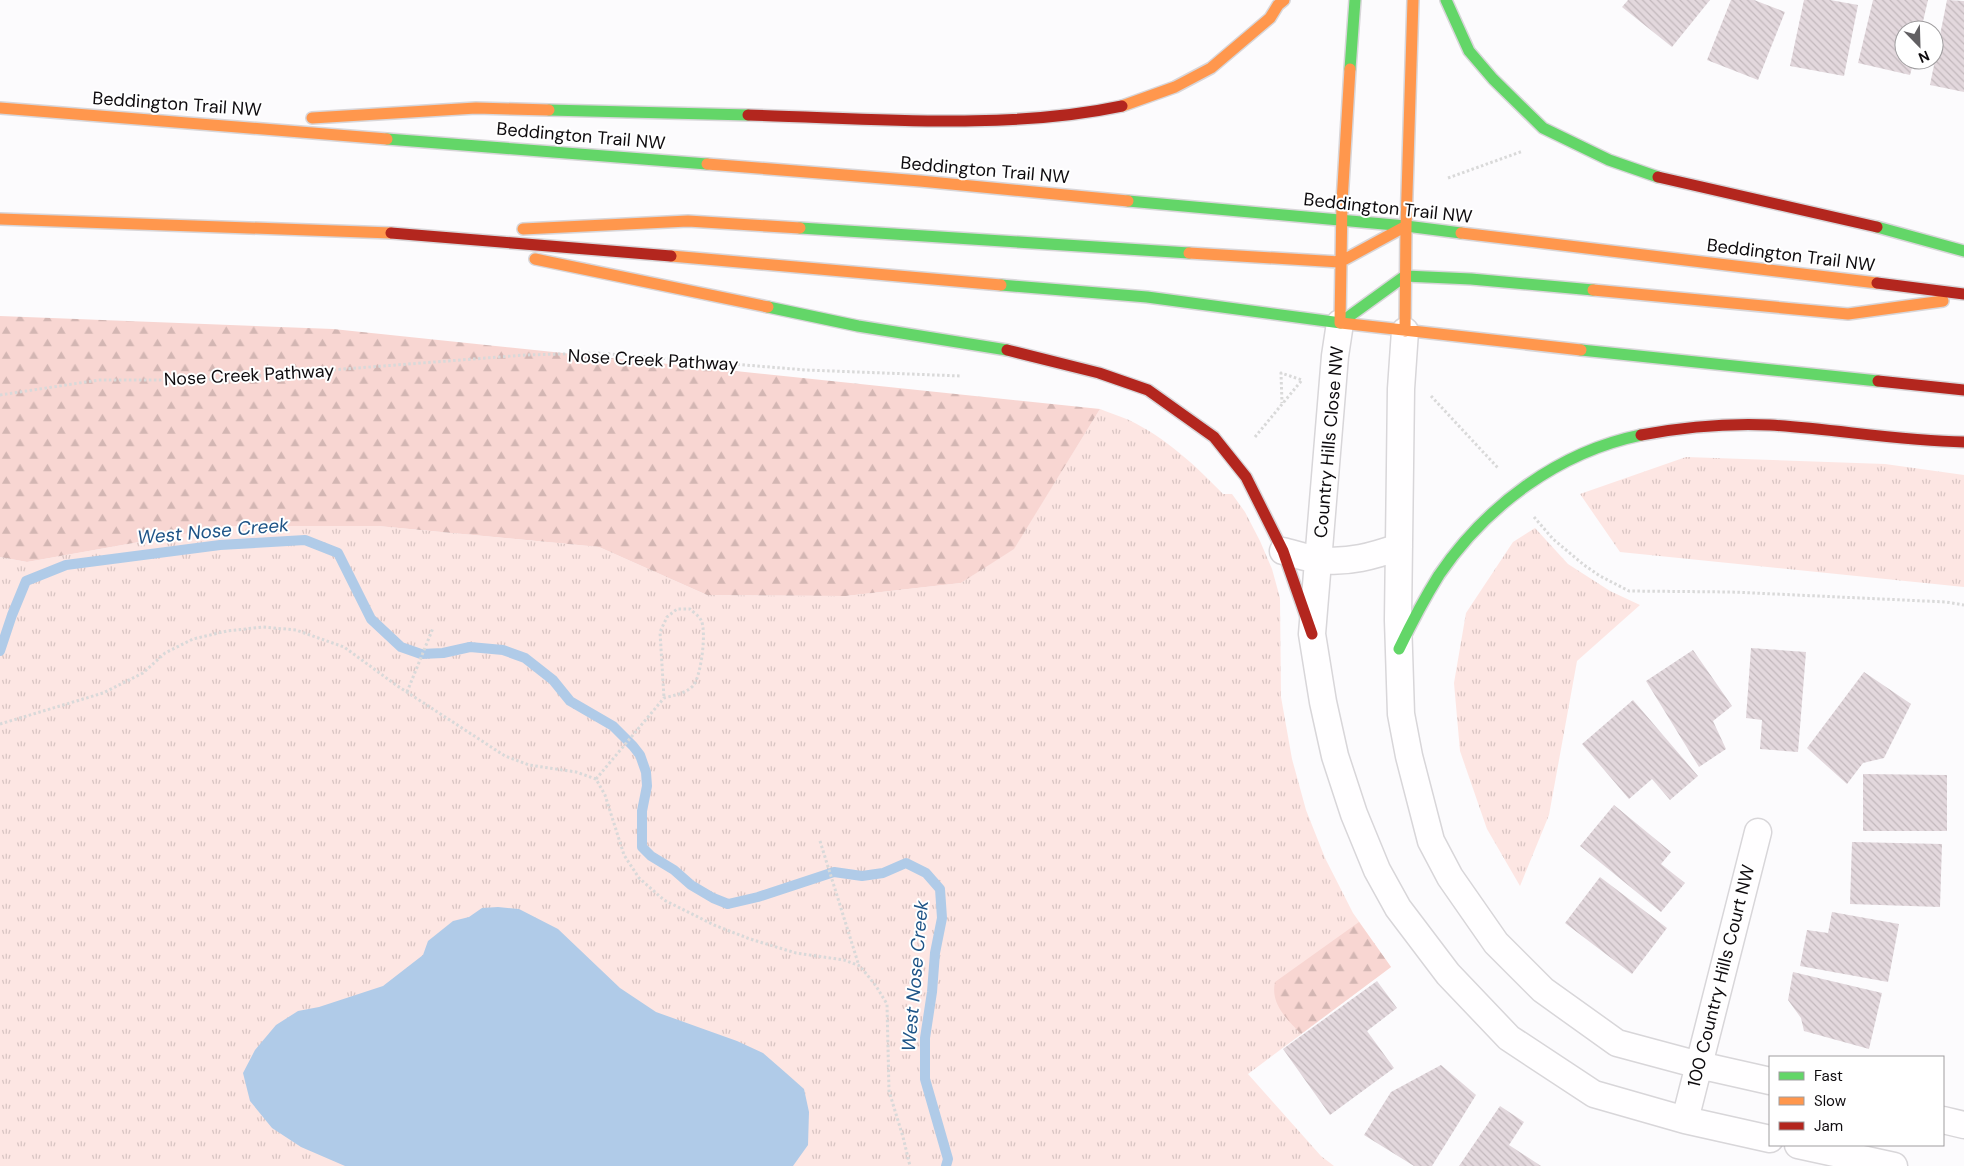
<svg xmlns="http://www.w3.org/2000/svg" width="1964" height="1166" viewBox="0 0 1964 1166" font-family="'DM Sans',sans-serif">
<style>
.grass{fill:url(#grass-tufts)}
.forest{fill:url(#forest-firs)}
.water{fill:#b0cbe8}
.lines{fill:none;stroke-linecap:round;stroke-linejoin:round}
.stream{stroke:#b0cbe8;stroke-width:10}
.building{fill:url(#building-back-hatch)}
.street-casing{stroke:#d8d6d9;stroke-width:29}
.fast-casing{stroke:#d8d6d9;stroke-width:14}
.slow-casing{stroke:#d8d6d9;stroke-width:14}
.jam-casing{stroke:#d8d6d9;stroke-width:14}
.path{stroke:#d9d9d9;stroke-width:3;stroke-dasharray:2.5 2.5;stroke-linecap:butt}
.street{stroke:#fffeff;stroke-width:26}
.fast{stroke:#63d668;stroke-width:11}
.slow{stroke:#ff974d;stroke-width:11}
.jam{stroke:#b3261e;stroke-width:11}
.labels{text-anchor:middle;dominant-baseline:central;stroke-width:4;stroke-linejoin:round;paint-order:stroke}
.street-label{font-size:18px;fill:#0e0b0e;stroke:#fff}
.water-label{font-size:19px;font-style:italic;fill:#1e5487;stroke:#fff}
</style>
<defs>
<pattern id="grass-tufts" width="24" height="20" patternUnits="userSpaceOnUse" patternTransform="scale(1.25)"><rect width="24" height="20" fill="#fde6e3"/><path d="M3 7l-1-3M5 7V3M7 7l1-3M15 17l-1-3M17 17v-4M19 17l1-3" fill="none" stroke="#d8c4c2"/></pattern>
<pattern id="forest-firs" width="22" height="20" patternUnits="userSpaceOnUse" patternTransform="scale(1.25)"><rect width="22" height="20" fill="#f8d6d2"/><path d="M5 1l3.5 6h-7zM16 11l3.5 6h-7z" fill="#d3b6b3"/></pattern>
<pattern id="building-back-hatch" width="6" height="6" patternUnits="userSpaceOnUse" patternTransform="scale(1.25)"><rect width="6" height="6" fill="#e3d8dd"/><path d="M-1 5l2 2M0 0l6 6M5-1l2 2" fill="none" stroke="#c2b8bc"/></pattern>
</defs>
<rect width="100%" height="100%" fill="#fcfbfd"/>
<path class="grass" d="M1100,409c9,4 20,7 29,11 37,18 66,45 94,74h9l13,18 15,29 12,28 8,29 1,99 11,62 14,51 19,48 28,55 38,54 -143,107 73,82 13,10h-1334v-609l27,5 202,-36h149l221,21 108,48 139,1 115,-13 53,-35z
M1686,457l199,7 79,11v112l-344,-35 -40,-58z
M1535,528l33,36 42,27 30,14 -63,56 -28,154 -29,71 -33,-57 -27,-78 -6,-68 12,-70 47,-71z"/>
<path class="forest" d="M0,316l333,13 767,80 -86,140 -53,34 -115,13 -139,-1 -108,-48 -221,-21h-149l-202,36 -27,-5z
M1359,922l32,45 -90,67c-14,-15 -31,-30 -26,-52z"/>
<path class="water" d="M498,907l21,2 39,20 62,59 36,24 81,29 26,12 23,20 18,16 5,23 -1,33 -15,21h-448l-44,-19 -29,-19 -22,-27 -7,-28 12,-23 21,-25 22,-14 21,-4 64,-21 40,-31 5,-14 25,-20 16,-4 13,-9z"/>
<g class="lines">
<path class="stream" d="M0,651l12,-36 14,-34 40,-16 154,-20 85,-5 33,13 33,66 30,28 20,7 22,-1 27,-6 33,3 22,8 28,22 17,21 43,25 20,20 7,9 6,17 1,14 -5,25v36l9,9 23,14 17,15 22,13 15,6 30,-7 76,-25 28,4 21,-3 23,-10 20,10 14,16 2,29 -7,35 -3,39 -7,46v41l23,80 -2,7"/>
</g>
<path class="building" d="M1628,0h82l-38,47 -50,-40z
M1731,0h23l31,12 -27,68 -51,-20z
M1804,0h26l28,5 -14,71 -54,-10z
M1873,0h55l-7,30h-17v30h10l-4,15 -52,-12z
M1947,0l17,1v91l-34,-7z
M1751,648l55,4 -8,100 -38,-3 2,-29 -16,-2z
M1693,650l39,56 -19,15 13,28 -27,18 -53,-86z
M1864,672l47,32 -27,54 -21,5 -16,21 -40,-36z
M1633,700l65,76 -28,24 -18,-21 -23,20 -47,-55z
M1863,774l84,1v56h-84z
M1614,805l57,47 -10,12 24,19 -24,29 -81,-66z
M1852,842l90,2 -2,63 -90,-3z
M1600,877l67,51 -35,46 -67,-51z
M1832,912l67,12 -11,58 -88,-16 7,-36 21,3z
M1793,972l89,21 -13,56 -65,-18 -3,-13 -13,-18z
M1377,981l20,27 -30,23 27,37 -64,47 -47,-66z
M1441,1065l35,30 -44,71h-18l-50,-31 27,-43z
M1500,1106l24,16 -15,23 32,21h-82z"/>
<g class="lines">
<g class="street-casing">
<path id="street" d="M1340,323l-5,33 -23,278 11,68 12,54 19,58 23,56 21,38 50,66 61,64 85,56 91,26 85,19
M1405,331l-4,58 -3,231 3,94 8,42 22,85 19,36 46,66 47,47 74,53 82,22 71,16
M1283,551c12,3 26,8 38,9 28,3 52,-4 78,-13
M1685,1120l73,-288
M1943,1120l21,5
M1798,1145l96,21"/>
</g>
<g class="fast-casing">
<path id="fast" d="M1446,0l23,51 24,28 50,49 66,32 49,17
M1350,69l5,-69
M549,110l199,5
M387,139l320,25
M1128,201l278,25 55,7
M1877,227l87,24
M800,228l389,25
M1001,285l146,12 194,26
M768,307l90,19 149,24
M1340,323l65,-47 66,3 122,11
M1581,350l297,31
M1399,649c12,-25 25,-50 40,-74 47,-69 119,-123 202,-140"/>
</g>
<g class="slow-casing">
<path id="slow" d="M1122,106l53,-19 36,-19 59,-50 8,-13 6,-5
M0,108l387,31
M312,118l164,-10 73,2
M707,164l213,17 208,20
M0,219l391,14
M523,229l165,-8 112,7
M1461,233l416,50
M1189,253l151,9 66,-36
M671,256l330,29
M535,259l233,48
M1593,290l255,24 95,-13
M1340,323l2,-121 8,-133
M1341,323l240,27
M1405,331l1,-105 7,-226"/>
</g>
<g class="jam-casing">
<path id="jam" d="M748,115c121,3 256,16 374,-9
M1658,177l219,50
M391,233l280,23
M1877,283l87,11
M1007,350l92,23 49,17 66,47 32,40 37,74 29,83
M1878,381l86,9
M1641,435c43,-8 86,-12 129,-10 65,4 129,16 194,17"/>
</g>
<path class="path" d="M1448,178l75,-27
M0,395l99,-15h103l323,-25 73,-2 208,17 155,6
M1431,396l67,72
M1255,437l47,-57 -21,-7 1,30
M1534,517l19,22 31,26 16,11 29,15 103,1 214,10 18,3
M407,692l26,-64
M0,724l103,-31 40,-20 22,-20 28,-14 34,-8 36,-4 33,3 48,17 52,38 109,71 24,9 47,7 20,7 9,16 19,60 15,23 25,22 50,25 36,14 46,14 48,7 16,6 16,20 11,18 2,87 14,46 7,29
M596,779l68,-81c11,-3 20,-4 29,-12 8,-9 14,-55 8,-66 -2,-4 -8,-8 -11,-11h-13l-10,8 -7,15 4,66
M820,841l39,125"/>
<use href="#street" class="street"/>
<use href="#fast" class="fast"/>
<use href="#slow" class="slow"/>
<use href="#jam" class="jam"/>
</g>
<g class="labels">
<g class="street-label">
<text transform="translate(177 104) rotate(4)">Beddington Trail NW</text>
<text transform="translate(581 136) rotate(5)">Beddington Trail NW</text>
<text transform="translate(985 170) rotate(5)">Beddington Trail NW</text>
<text transform="translate(1388 208) rotate(6)">Beddington Trail NW</text>
<text transform="translate(1791 255) rotate(7)">Beddington Trail NW</text>
<text transform="translate(653 360) rotate(3)">Nose Creek Pathway</text>
<text transform="translate(249 375) rotate(-3)">Nose Creek Pathway</text>
<text transform="translate(1329 442) rotate(-85)">Country Hills Close NW</text>
<text transform="translate(1721 976) rotate(-76)">100 Country Hills Court NW</text>
</g>
<g class="water-label">
<text transform="translate(213 531) rotate(-5)">West Nose Creek</text>
<text transform="translate(915 976) rotate(-85)">West Nose Creek</text>
</g>
</g>
<rect x="1769" y="1056" width="175" height="90" fill="#ffffff" stroke="#9f9d9f"/>
<rect x="1779" y="1072" width="25" height="8" fill="#63d668" stroke="#9f9d9f"/>
<text x="1814" y="1081" font-size="15" fill="#0e0b0e">Fast</text>
<rect x="1779" y="1097" width="25" height="8" fill="#ff974d" stroke="#9f9d9f"/>
<text x="1814" y="1106" font-size="15" fill="#0e0b0e">Slow</text>
<rect x="1779" y="1122" width="25" height="8" fill="#b3261e" stroke="#9f9d9f"/>
<text x="1814" y="1131" font-size="15" fill="#0e0b0e">Jam</text>
<g transform="translate(1919 45) rotate(157)"><circle r="24" fill="#ffffff" stroke="#9f9d9f"/>
<path d="M0-4L9 19L0 12L-9 19Z" fill="#615f62"/>
<text y="-8" font-size="14" font-weight="bold" text-anchor="middle" fill="#0e0b0e">N</text>
</g>
</svg>
